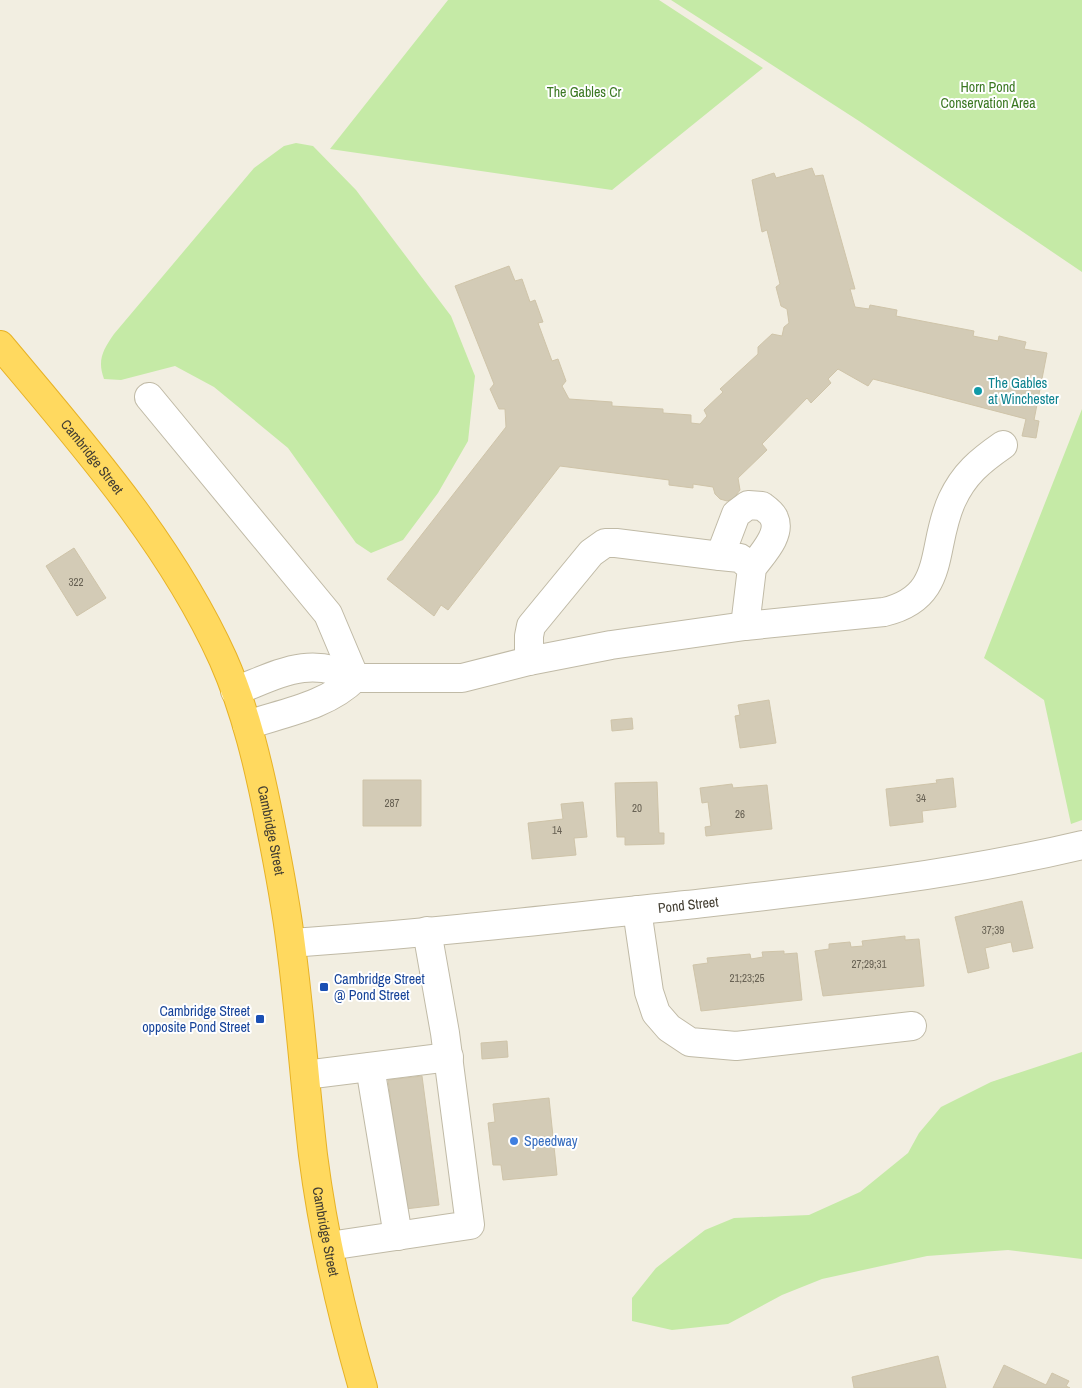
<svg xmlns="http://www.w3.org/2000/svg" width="1082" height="1388" viewBox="0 0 1082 1388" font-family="'Archivo Narrow',sans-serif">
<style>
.green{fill:#c5eaa6}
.building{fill:#d3cbb6;stroke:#cfc4a9}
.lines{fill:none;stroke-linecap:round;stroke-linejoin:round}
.minor-casing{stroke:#c0baa6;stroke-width:30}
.highway-casing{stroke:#e7b226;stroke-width:30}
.minor{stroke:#fff;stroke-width:28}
.highway{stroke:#ffd95f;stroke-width:28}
.culture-dot{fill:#0f9aa8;stroke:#fff;stroke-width:2}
.transit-dot{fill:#1a4fb4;stroke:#fff;stroke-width:2}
.shop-dot{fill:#3f7fe0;stroke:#fff;stroke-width:2}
.labels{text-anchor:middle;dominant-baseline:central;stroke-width:4;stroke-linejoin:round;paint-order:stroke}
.number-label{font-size:11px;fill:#676153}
.park-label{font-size:14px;fill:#3b7822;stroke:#fff}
.culture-label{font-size:14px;fill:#0d838f;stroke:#fff;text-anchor:start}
.street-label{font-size:14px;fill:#433e32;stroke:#fff}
.transit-label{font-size:14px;fill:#164399;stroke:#fff;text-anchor:start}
.shop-label{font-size:14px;fill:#366cbe;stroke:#fff;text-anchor:start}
</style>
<rect width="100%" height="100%" fill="#f2eee1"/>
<path class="green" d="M448,0h211l104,68 -151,122 -282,-41z
M671,0h411v272l-223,-151z
M296,143l17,3 43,44 95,126 24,60 -7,65 -30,52 -35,47 -32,13 -15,-10 -68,-95 -74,-61 -39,-21 -54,14 -17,-1c-7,-19 -1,-29 10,-45l140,-166 30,-22z
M1082,409v411l-11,4 -27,-124 -60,-42z
M1082,1052v207l-74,-9 -81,6 -105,23 -40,16 -54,29 -56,6 -40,-9v-23l24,-30 49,-38 29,-12 75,-3 51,-23 48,-39 11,-20 22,-26 50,-25z"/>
<path class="building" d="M812,168l3,8 8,-1 32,114h-5l5,18 14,2 1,-4 27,5 -1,6 78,15 -1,5 25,5 1,-5 27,6 -2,7 23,4 -13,67 5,1 -3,17 -14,-2 4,-17 -153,-40 -5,7 -30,-17 -10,10 3,4 -20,20 -4,-5 -45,46 5,6 -29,28 2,12 -7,9 -6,2 -7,-2 -5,-5 -2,-7 -20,-3v4l-24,-3v-5l-109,-14 -112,144 -7,-5 -7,11 -47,-37 119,-152 -1,-18h-6l-9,-20 4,-5 -39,-98 54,-20 6,15 7,-2 8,23 5,-2 8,22 -5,1 14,38 6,-2 8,22 -4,5 7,13 43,3v4l51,3v4l28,2v8l9,1 7,-8 -3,-6 19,-18 -3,-3 38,-35v-7l14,-13 10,2 2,-9 5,-4 -2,-14 -6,-3 -5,-19 4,-3 -13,-54 -5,2 -10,-52 22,-7 2,5z
M74,548l32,50 -29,18 -31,-50z
M769,700l7,43 -36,5 -5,-32 5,-1 -2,-10z
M632,718l1,11 -21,2 -1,-11z
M953,778l3,29 -34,4 1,11 -33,4 -4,-37 51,-6 -1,-3z
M363,780h58v46h-58z
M657,782l2,51h5v11l-39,1v-8h-8l-2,-54z
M732,784l1,4 34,-3 5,44 -66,7 -1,-9 6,-1 -3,-24 -6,1 -2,-15z
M583,802l4,35 -13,1 2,17 -44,4 -4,-36 35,-4 -2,-15z
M1022,901l11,47 -20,4 -2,-10 -26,6 4,20 -21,5 -13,-56z
M905,936v4l14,-1 5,47 -101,10 -8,-45 14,-2v-5l21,-2 1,5 12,-1 -1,-5z
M784,951v3l13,-1 5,47 -101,11 -8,-46 15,-2 -1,-5 43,-4 1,5 12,-2 -1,-5z
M507,1041l1,16 -26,2 -1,-16z
M422,1076l17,129 -34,4 -17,-129z
M549,1098l8,77 -54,5 -2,-15h-8l-5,-42 7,-1 -2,-18z
M938,1356l8,32h-92l-2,-11z
M1004,1365l42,20 6,-12 17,8 -3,5 4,2h-77z"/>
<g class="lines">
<g class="minor-casing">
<g id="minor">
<path d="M149,397l179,217 27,64h107l67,-17 82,-16 134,-19 139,-14c64,-15 46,-65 68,-112 12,-26 28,-39 51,-55"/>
<path d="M745,626l7,-58 -12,-10 -20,-2 16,-42 12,-9 14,1c4,3 10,7 12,12 8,17 -13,37 -22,50"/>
<path d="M529,661v-25l2,-10 60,-73 14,-10h11l104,13"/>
<path d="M235,691c45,-17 73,-36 120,-13 -28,28 -72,35 -108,47"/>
<path d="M637,910l12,82 7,21 13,15 21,14 46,4 176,-20"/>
<path id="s1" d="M291,943c132,-9 263,-24 395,-38 133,-15 266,-29 396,-60"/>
<path d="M370,1067l28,169"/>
<path d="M305,1075l144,-18"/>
<path d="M329,1246l141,-21 -25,-192 -18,-102"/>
</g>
</g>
<g class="highway-casing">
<g id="highway">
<path id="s2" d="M0,345c82,98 170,197 223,314 23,52 36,108 47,164 8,40 16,81 21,123 9,69 14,139 22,209 10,78 28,157 50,233"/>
</g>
</g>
<use href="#minor" class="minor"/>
<use href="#highway" class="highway"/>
</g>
<circle class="culture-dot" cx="978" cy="391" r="5"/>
<g class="transit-dot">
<rect x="319" y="982" width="10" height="10" rx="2.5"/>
<rect x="255" y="1014" width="10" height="10" rx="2.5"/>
</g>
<circle class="shop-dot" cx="514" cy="1141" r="5"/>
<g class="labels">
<g class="number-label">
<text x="76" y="582">322</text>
<text x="921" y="798">34</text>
<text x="392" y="803">287</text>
<text x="637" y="808">20</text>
<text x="740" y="814">26</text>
<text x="557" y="830">14</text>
<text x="993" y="930">37;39</text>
<text x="869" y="964">27;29;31</text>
<text x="747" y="978">21;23;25</text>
</g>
<g class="park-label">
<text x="988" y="87">Horn Pond<tspan x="988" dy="16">Conservation Area</tspan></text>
<text x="584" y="92">The Gables Cr</text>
</g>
<g class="culture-label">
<text x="988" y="383">The Gables<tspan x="988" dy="16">at Winchester</tspan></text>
</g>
<g class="street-label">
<text stroke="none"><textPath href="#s2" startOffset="145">Cambridge Street</textPath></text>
<text stroke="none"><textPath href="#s2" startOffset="565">Cambridge Street</textPath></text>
<text stroke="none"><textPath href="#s1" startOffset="399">Pond Street</textPath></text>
<text stroke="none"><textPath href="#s2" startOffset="970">Cambridge Street</textPath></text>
</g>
<g class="transit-label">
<text x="334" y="979">Cambridge Street<tspan x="334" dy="16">@ Pond Street</tspan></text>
<text x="250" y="1011" text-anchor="end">Cambridge Street<tspan x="250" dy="16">opposite Pond Street</tspan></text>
</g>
<g class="shop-label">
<text x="524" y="1141">Speedway</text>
</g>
</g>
</svg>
